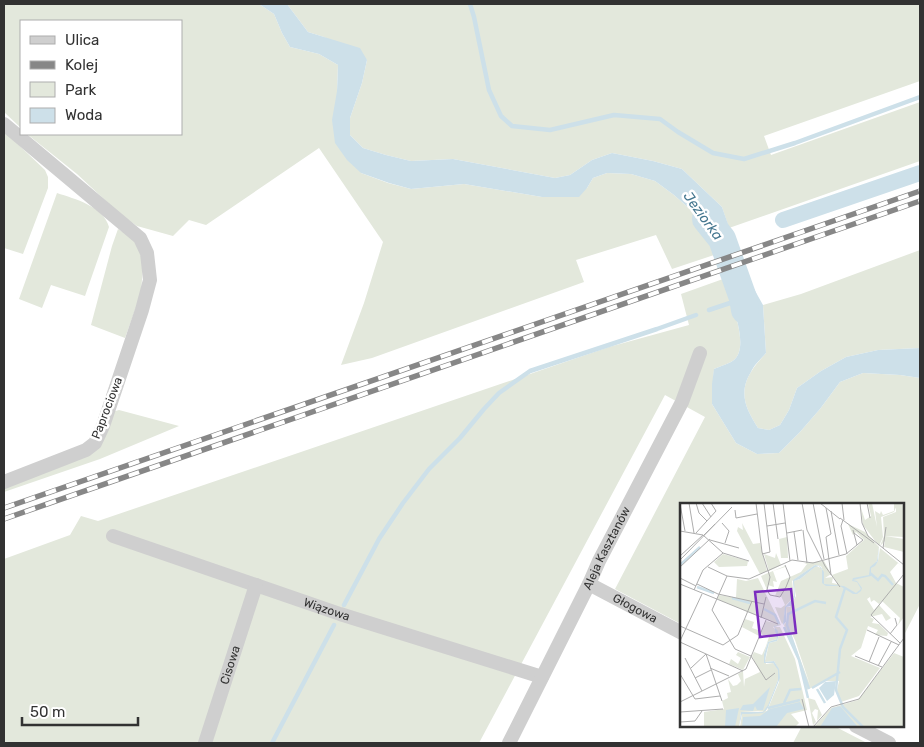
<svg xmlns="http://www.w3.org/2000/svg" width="924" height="747" viewBox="0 0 924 747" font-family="Rubik,sans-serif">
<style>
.green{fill:#e3e8dc}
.water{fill:#cde0e9}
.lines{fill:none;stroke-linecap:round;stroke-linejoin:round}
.stream{stroke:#cde0e9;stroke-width:4.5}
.canal{stroke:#cde0e9;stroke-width:16}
.river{stroke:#cde0e9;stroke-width:28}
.minor{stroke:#cfcfcf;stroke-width:14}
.rail-casing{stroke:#878787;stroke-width:5.5}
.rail{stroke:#fff;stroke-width:4;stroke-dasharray:11;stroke-linecap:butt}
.labels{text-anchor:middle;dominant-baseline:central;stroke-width:5;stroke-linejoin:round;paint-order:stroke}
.street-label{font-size:12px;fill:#323232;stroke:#fff}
.water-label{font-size:14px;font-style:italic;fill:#45778f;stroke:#fff}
.inset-river{fill:none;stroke:#cde0e9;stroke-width:2.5}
.inset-road{fill:none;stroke:#adadad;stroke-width:1}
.view{fill:#7b2cbf;fill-opacity:0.15;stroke:#7b2cbf;stroke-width:2.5}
.inset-edge{fill:none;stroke:#323232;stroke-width:2.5}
</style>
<rect width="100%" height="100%" fill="#fff"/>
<path class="green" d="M4,4h255l15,10 8,19 8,14 29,7 19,11 -1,26 24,82 27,10 23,6 53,-5 78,13 45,-9 6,-10 14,-5 24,1 24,7 19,14 18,16 8,10 14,34 -42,14 -16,-34 -80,25 8,22 -212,76 -31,7 23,-62 19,-61 -64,-94 -113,77 -17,-5 -16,16 -36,-10 -16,-11 -44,-41 -50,-40h154v-113h-160v107l-17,-16z
M287,4h633v77l-156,55 7,19 149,-53v59l-191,67 -7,-21 -40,-38 -29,-8 -41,-8 -20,7 -22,15 -15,3 -102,-19 -42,2 -25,-6 -23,-7 -13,-13v-17l12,-35 5,-23 -43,-23 -16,-5z
M4,131l41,39 3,7v11l-25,66 -19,-6z
M57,193c18,6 46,13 52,34l-24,69 -34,-11 -9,23 -23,-9z
M118,229l16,10 5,8 4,19 -2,27 -16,45 -34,-13 21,-79z
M920,250v98l-42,2 -32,7 -25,14 -24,17 -8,22 -9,15 -11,5 -11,-2c-12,-19 -20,-35 -7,-56 4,-7 10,-13 15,-19l-3,-48 38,-11z
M723,279c6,17 27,65 12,80 -5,5 -15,7 -21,10l-2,35 24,39 21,11 22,-1 21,-21 20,-23 20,-27 23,-9 37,2 20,3v226l-17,33v-133h-221l-1,120 -66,-35 90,-172 -40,-22 -186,348h-475v-184l66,-24 11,-19 17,5 511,-174 80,-22 -8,-31z
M119,410l60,16 -79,33 -96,33v-6l79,-31 29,-43z
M802,726h32l33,17h-74z"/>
<path class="water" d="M259,4h28l21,28 52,16 7,12 -5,23 -12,35v17l13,13 23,7 25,6 42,-2 102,19 15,-3 22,-15 20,-7 41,8 29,8 40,38 14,40 -22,8 -14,-34 -8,-10 -18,-16 -19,-14 -24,-7 -24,-1 -14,5 -6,10 -8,9h-37l-78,-13 -53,5 -22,-6 -28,-10 -14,-13 -12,-17 -3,-23 5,-29 1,-26 -19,-11 -29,-7 -8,-14 -8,-19z
M744,271l19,34 3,48c-5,6 -12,12 -15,19 -13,21 -5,37 7,56l11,2 11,-5 9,-15 8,-22 24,-17 25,-14 32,-7 42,-2v30l-20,-3 -37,-2 -23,9 -20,27 -20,23 -21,21 -22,1 -21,-11 -24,-39v-20l2,-15c6,-3 16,-5 21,-10 15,-15 -6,-63 -12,-80z"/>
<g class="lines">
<path class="stream" d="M470,4l4,13 15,73 12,26 11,10 38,4 64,-15 46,4 18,13 35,21 31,6 51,-16 125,-46
M709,310l27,-9
M344,605l35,-66 24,-36 26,-34 31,-31 24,-29 15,-16 31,-22 127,-42 39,-14
M272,743l62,-118"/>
<path class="canal" d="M783,220l137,-47"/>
<path class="river" d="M706,219l16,20 21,59 2,12"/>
<g class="minor">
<path d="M4,124l136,114 7,15 3,27 -8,30 -39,116 -8,17 -9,7 -82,32"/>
<path id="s1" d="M113,536l227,78 202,63"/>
<path id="s2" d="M589,584l93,49"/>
<path d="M856,726l33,17"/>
<path id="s3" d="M205,743l51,-158"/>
<path id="s4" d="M509,743l80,-159 10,-23 83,-159 18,-49"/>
</g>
<g class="rail-casing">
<path id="rail" d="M4,508l916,-317
M4,519l916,-318"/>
</g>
<use href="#rail" class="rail"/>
</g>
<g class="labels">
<g class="street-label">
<text transform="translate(107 408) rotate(-69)">Paprociowa</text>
<text stroke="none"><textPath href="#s4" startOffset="218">Aleja Kasztanów</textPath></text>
<text stroke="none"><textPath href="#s2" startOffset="52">Głogowa</textPath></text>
<text stroke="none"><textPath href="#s1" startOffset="226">Wiązowa</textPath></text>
<text stroke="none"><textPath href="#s3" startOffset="82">Cisowa</textPath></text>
</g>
<g class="water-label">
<text transform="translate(703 216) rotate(54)">Jeziorka</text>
</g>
</g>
<g transform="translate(680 503)">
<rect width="224" height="224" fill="#fff"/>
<path d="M188,0h4l5,24 -2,-16 5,3 1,-3 2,4 11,-4v-8l3,2 -3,7 -13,5 2,20 -4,9 -16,-21 -2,-17 4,12 6,-4zM216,0l8,2v32l-19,-1 19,3v13l-20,-5 1,-6 -5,5 4,-10 -1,-19 13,-5zM62,20l11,21 7,-1 7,28 -7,3 -23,-43 1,-4 5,3zM168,21l17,8 14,15 -2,14 -5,6 6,-6 2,-13 22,18 -4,-3 -8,9 6,11 8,4v30l-6,8 2,-7 -18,-17 -3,3 -5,-4 -3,2 -1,-5 -3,2 7,11 5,-5 12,13 -5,3 -4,-7 -12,3 4,2 -2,4 7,1 9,9 -1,3 -12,-1 3,-5 -10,-4 -7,22 -10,8 29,12 -21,28 -18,6 -4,-12 2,-9h-14l-14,7 -16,-48 -7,-14 23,62 -5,2 -5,-26 -17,-39 3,-4 -1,-14h4l6,-11 -3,-15 7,-2 16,-13 5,2 3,6 -3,-8 -6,-1 -23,16 2,16 -8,8 -2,11 2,4 -4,4 -7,-17 6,1 4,-3 -4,-9h-6l6,-15 20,-9 6,-8 -3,-1 20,-2 7,13 -6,4 8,-1 -1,6 6,1 -6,-9 16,-6 -2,-13 18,-16 -8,-8 -3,3zM107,34l1,21h-7l-2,-19zM96,50l5,12 -12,6 -5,-17 11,4zM43,51l25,7 -1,5 -28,1 -5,-5zM105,63v1l-12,4 4,11 -4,-1 1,6 -6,-2 -1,4 4,10 -10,-23zM78,75l23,47 -8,2 4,5v7l-9,3 -4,12 2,10 7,-1 5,5v12l-12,31 -25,1 -2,15h-35v-15l20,-3 -2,-8 6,-3 -1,-5 4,-1 -3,-13 5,7 4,-1 4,-4 -3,-7 5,-3 1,16 1,-8 15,-7 -8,-16 2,-4 8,3 4,-9 3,-9 -8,-3 5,-13 9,2 -58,-24 2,-4 17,3 1,-19 9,2zM65,116l9,3 -2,6 9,3 -2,5 -17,-9zM94,124h6l15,32 12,51 -16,4 8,9 -4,4h-55l2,-13 25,-3 12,-29v-12l-5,-9 -9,1 4,-19 8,-2 2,-6zM58,149l12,5 -7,13 -14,-6 2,-5 7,5 3,-6 -5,-3zM214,150l10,4v70h-90l17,-19 27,-8zM128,195l7,2 7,15 -5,6 1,-11 -3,-1 -3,4 4,9 -3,3z" fill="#e3e8dc"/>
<path d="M199,44l-1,14 -3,5 -4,2v8l-18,4 4,1 5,7 -1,3 -4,3h-4l-13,-8h-14l-4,-3v-13l-3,-4 -4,1 -15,12 -6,2 1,16 -4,9 -5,1v15l-3,3 2,-18 9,-10 -1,-17 22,-15 5,1 4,6v12l20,2 12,7 5,-4 -4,-7 -5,-1 1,-3 16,-3 1,-8 7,-6zM101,122l-7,2 4,4v7l-1,3 -8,2 -3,12 -1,7 9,-1 5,8 1,9 -12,30 -5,5 -14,1h-7l-3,13 2,-15h22l5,-7 10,-25v-10l-5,-7h-9v-9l4,-12 9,-3 -3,-13zM156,178l-2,14 -7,6 -8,-13 6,-6zM90,184l-7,23h-6l-2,-4 -2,5 -13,-1 3,-5 10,-1zM120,199l4,7 -17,4 -11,14h-34l1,-10 17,-1 10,-7zM160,203l18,21h-38l12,-19zM59,205l-4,19h-10l1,-17z" fill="#cde0e9"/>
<path class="inset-river" d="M0,62l20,-18M190,70l8,7 4,-5 3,1 8,9M17,84l17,6M165,85l-9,29 11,13 -7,19 -4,41 7,17 20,20M52,95l18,5M84,106l11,6 4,9M104,124l15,33 9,38M132,185l28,-16M129,186l-22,-64 1,-11 27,-13 11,2M137,186l8,14M104,200l6,-13 11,-1M88,205l32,-8"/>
<path class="inset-road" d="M9,0l5,30M16,0l3,10 8,8M22,0l9,14M76,0l6,49 8,25 -3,13 3,5 10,2 6,-10 4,-10 -5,-12M93,0l5,36M103,0l7,58M122,0l5,27 18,36 15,21M133,0l11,56M140,0l20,16M162,0l2,17M180,0l2,20 6,13 36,29M187,0l3,15M0,1l5,27M146,5l5,26 -5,3 5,38M55,7l1,8 21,-4M151,8l8,44M160,15l34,25M163,17l-2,6 6,28M42,20l7,8 -4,12M87,23l18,-3M123,27l4,33M173,27l4,15M0,28l23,4 20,18 26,8M114,29l4,28M16,30l20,-22 -5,-8M107,30l15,-3M24,32l11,-11M30,37l29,8M203,45l3,-21M82,51l8,-2 -6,-49M0,53l23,-21M0,57l52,-53M0,64l30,-28M28,64l19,9 22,3 43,-19 21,3 33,-9 17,-14 -9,-7M47,73l-15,34 23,39 16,7 15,24 9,-7M0,75l16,8M0,81l98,40M17,81l21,10 46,10M14,87l9,-20 20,-17M81,115l5,-21M0,123l43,19 15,-10 14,-34M187,127l32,15M210,131l7,-9 -2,-7M0,138l22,-47M0,139l63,29M220,140l-29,-28 33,-41M175,153l27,11M5,155l17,33M189,159l10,-25M198,163l13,-24M11,165l15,-14 16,47M30,165l19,8M0,171l15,25 25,-3M15,175l16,-8M122,196l7,28M0,199l66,-33 20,-49M0,209l43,-3M0,219l15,-1 7,-10M133,224l18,-20 28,-8 45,-61"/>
<path class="view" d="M111,86l5,44 -36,4 -5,-45z"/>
<rect width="224" height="224" class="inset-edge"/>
</g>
<rect width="924" height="747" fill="none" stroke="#323232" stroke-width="10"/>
<rect x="20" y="20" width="162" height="115" fill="#ffffff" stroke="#adadad"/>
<rect x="30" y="36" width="25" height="8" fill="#cfcfcf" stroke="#adadad"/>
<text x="65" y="45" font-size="15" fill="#323232">Ulica</text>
<rect x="30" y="61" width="25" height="8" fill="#878787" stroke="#adadad"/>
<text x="65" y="70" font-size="15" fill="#323232">Kolej</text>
<rect x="30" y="82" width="25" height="15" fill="#e3e8dc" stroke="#adadad"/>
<text x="65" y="95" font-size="15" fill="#323232">Park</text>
<rect x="30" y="108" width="25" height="15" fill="#cde0e9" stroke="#adadad"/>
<text x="65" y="120" font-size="15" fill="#323232">Woda</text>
<path d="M22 717v8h116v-8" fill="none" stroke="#323232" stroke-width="2.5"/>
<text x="30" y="717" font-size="15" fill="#323232" stroke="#ffffff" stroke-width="4" paint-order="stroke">50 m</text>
</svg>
